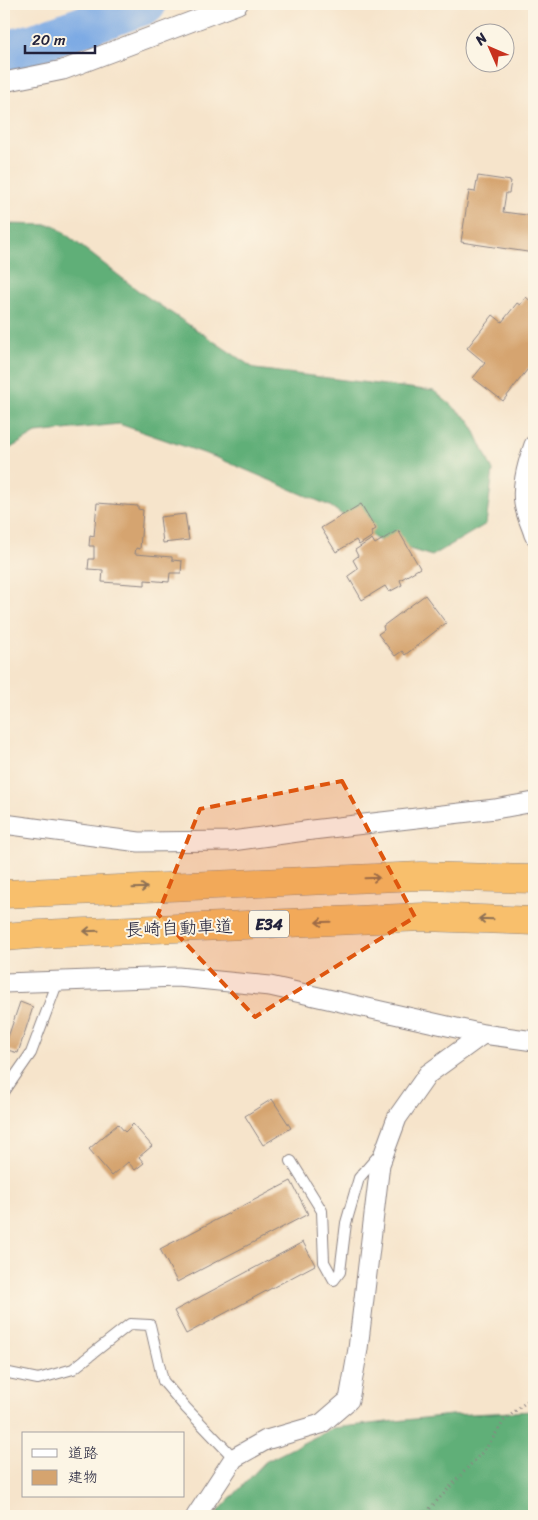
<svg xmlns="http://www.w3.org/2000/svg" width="538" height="1520" viewBox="0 0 538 1520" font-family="Sriracha,'Klee One',sans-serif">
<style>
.forest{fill:#61af78;stroke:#42685a}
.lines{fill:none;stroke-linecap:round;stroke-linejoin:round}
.river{stroke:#7aa9e4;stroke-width:41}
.building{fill:#d5a46f}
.lane-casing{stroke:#8c8383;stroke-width:12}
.street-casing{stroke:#8c8383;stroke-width:21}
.highway-casing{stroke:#8c8383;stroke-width:29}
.path{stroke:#8c8383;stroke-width:3;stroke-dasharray:1 4;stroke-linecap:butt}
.lane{stroke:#fff;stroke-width:10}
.street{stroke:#fff;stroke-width:19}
.highway{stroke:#f8bf6c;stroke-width:28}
.oneway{stroke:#8d7054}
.marked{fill:#de560e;fill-opacity:0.2;stroke:#de560e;stroke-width:4;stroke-dasharray:10 6;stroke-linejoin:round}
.labels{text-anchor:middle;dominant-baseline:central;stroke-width:4;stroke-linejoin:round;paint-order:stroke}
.shield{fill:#fcf5e5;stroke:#63616e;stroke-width:1}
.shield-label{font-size:16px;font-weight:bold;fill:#22223b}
.street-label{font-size:18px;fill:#22223b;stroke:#fcf5e5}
</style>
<rect width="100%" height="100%" fill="#fcf5e5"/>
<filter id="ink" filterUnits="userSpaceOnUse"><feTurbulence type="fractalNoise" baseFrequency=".02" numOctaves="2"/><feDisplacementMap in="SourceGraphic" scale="10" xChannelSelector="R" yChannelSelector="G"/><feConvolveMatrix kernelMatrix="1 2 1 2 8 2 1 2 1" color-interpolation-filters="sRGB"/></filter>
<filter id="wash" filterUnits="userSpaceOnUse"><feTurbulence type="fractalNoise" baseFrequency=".0096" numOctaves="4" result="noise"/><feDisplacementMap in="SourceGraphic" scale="20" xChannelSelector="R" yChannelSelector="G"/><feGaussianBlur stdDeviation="1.12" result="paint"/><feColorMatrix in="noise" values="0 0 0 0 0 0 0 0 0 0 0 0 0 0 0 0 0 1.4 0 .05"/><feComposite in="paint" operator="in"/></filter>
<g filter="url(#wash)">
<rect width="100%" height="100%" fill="#f6e4cb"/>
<path class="forest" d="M4,224l50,1 86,67 115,77 179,22 36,30 23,50 -7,53 -54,32 -56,-17 -46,-33 -112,-48 -99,-34 -83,9 -32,19z
M534,1411v105h-320l51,-54 68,-34 118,-13z"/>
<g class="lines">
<path class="river" d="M4,52l32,-9 110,-39"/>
</g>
<g id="blocks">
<path class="building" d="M478,176l33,5 -2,12h-3l-3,19 31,4v37l-73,-11 8,-51 6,1z
M526,297l8,7v57l-31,40 -30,-23 12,-15 -18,-15 26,-33 9,7 15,-19 3,2z
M97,503l41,3v3l5,1 -3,39 -4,-1 -1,6 37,3v3l10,1 -1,12h-11l-1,9 -24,-2v5l-43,-3 1,-12 -15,-1 1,-10h5v-13h-5l1,-11 4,1z
M361,504l15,25 -5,3 2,4 -14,9 -3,-5 -20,12 -15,-24z
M185,514l4,26 -26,3 -3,-26z
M398,530l22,38 -20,12 2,5 -13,7 -4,-6 -23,14 -14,-24 10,-7 -5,-9 5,-4 -3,-6 17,-11 3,5z
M425,595l21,28 -41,32 -3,-4 -7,5 -17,-22 6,-4 -1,-4z
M20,1002l13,5 -15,46 -14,-4z
M272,1099l19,29 -28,17 -18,-29z
M118,1124l7,8 8,-8 19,22 -13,11 5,6 -9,7 -7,-8 -16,14 -23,-27z
M291,1181l17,33 -131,68 -17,-33z
M303,1242l12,23 -129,69 -12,-23z"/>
</g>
</g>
<g filter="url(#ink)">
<use href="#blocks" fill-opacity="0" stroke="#8c8383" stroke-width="1"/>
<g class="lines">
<g class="lane-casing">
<path id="lane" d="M4,1092l27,-39 27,-72
M291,1161l31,50 2,51 10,18 6,-8 6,-49 13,-45 19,-22
M4,1372l34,7 35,-10 57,-45 20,1 13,56 23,27 48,50"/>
</g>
<g class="street-casing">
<path id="street" d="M4,82l59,-12 175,-66
M534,445c-7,20 -15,46 -8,67 2,8 6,15 8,23
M4,824l135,18 93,-1 80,-11 183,-21 39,-7
M4,983l174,-6 92,9 213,48 51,7
M196,1516l38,-58 32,-18 55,-16 28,-24 9,-51 22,-185 17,-46 31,-44 55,-40"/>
</g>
<g class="highway-casing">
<path id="highway" d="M4,894l417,-18 113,3
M4,937l37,-3 382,-17 111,4"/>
</g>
<path class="path" d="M423,1516l64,-69 17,-26 30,-26"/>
<use href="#lane" class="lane"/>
<use href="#street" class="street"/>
<use href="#highway" class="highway"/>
</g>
<defs><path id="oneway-shaft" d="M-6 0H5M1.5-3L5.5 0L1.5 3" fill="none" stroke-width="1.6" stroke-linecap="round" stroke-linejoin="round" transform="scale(1.25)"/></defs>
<g class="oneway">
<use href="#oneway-shaft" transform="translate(372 878) rotate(-2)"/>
<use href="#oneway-shaft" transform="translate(140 888) rotate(-2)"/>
<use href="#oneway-shaft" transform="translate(486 919) rotate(-178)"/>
<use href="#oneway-shaft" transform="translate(323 922) rotate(178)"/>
<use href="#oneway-shaft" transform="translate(91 931) rotate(178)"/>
</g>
</g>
<path class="marked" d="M342,781l73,136 -160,100 -97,-103 42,-105z"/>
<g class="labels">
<rect class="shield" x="249" y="910.5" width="40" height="27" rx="4"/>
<g class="shield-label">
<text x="269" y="924">E34</text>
</g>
<g class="street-label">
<text transform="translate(179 928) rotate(-2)">長崎自動車道</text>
</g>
</g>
<rect width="538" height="1520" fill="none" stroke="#fcf5e5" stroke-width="20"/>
<rect x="22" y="1432" width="162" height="65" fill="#fcf5e5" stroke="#a5a1a1"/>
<rect x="32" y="1449" width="25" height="8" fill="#ffffff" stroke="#a5a1a1"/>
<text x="68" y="1458" font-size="15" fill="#22223b">道路</text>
<rect x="32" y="1470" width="25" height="15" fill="#d5a46f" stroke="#a5a1a1"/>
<text x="68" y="1482" font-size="15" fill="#22223b">建物</text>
<g transform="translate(490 48) rotate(315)"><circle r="24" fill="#fcf5e5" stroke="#a5a1a1"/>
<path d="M0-4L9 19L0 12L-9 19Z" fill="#c8321e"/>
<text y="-8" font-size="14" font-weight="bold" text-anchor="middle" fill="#22223b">N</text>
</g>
<path d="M25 45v8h70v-8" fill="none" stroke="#22223b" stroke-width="2.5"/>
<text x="32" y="45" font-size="15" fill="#22223b" stroke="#fcf5e5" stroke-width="4" paint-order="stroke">20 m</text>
</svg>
